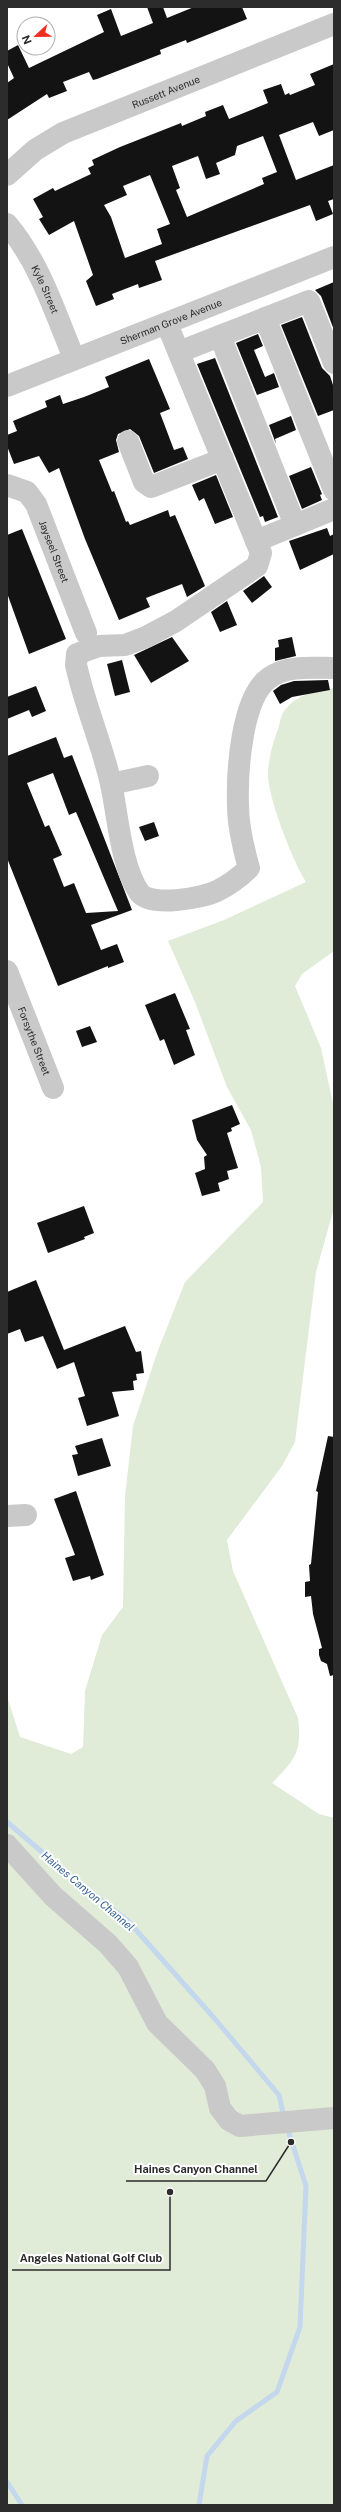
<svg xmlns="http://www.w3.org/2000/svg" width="341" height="2512" viewBox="0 0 341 2512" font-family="'Public Sans',sans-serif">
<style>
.green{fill:#e0ebd8}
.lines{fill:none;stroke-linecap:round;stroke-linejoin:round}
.stream{stroke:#c3d7ed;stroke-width:5}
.building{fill:#131313;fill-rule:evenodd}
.minor{stroke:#c9c9c9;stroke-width:22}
.labels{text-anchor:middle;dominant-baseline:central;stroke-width:4;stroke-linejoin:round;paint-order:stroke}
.street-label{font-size:10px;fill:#2c2c2c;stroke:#fff}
.water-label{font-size:11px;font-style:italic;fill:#366393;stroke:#fff}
.leader{fill:none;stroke:#2c2c2c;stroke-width:1.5}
.callout-dot{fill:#2c2c2c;stroke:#fff;stroke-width:1.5}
.callout-label{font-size:11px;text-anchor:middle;font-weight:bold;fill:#2c2c2c;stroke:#fff;stroke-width:4;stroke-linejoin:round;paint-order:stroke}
</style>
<rect width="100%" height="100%" fill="#fff"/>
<path class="green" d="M334,688v263l-32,23 -7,12 26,62 13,60v100l-18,64 -21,170 -13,24 -55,74 6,31 65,147c4,34 -3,42 -26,65l47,31 15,4v687h-327v-809l13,41 51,17 12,-7 2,-56 17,-56 21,-28 2,-111 8,-70 24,-73 28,-71 78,-80 -2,-35 -10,-37 -24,-43 -32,-85 -27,-61 56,-21 82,-38c-13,-20 -40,-88 -38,-111 1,-14 5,-29 10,-42 2,-6 3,-15 7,-19 12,-16 31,-19 49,-22z"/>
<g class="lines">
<path class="stream" d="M7,1822l63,54 58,45 87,98 64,76 5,22
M7,2482l15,23
M199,2505l8,-49 29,-35 41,-29 23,-65 6,-141 -19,-59"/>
</g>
<path class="building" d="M147,7h16l4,11 27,-11h48l5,12 -60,24 -1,-3 -26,10 1,4 -64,25 -4,1 -4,-8 -26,10 4,9 -18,7 -2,-4 -40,26v-37l7,-5 -7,-15v-12l11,-6 11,23 75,-36 -7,-17 14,-6 10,27 32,-13z
M334,64v66l-15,6 -6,-14 -34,13 17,45 38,-15v34l-6,2 5,13 -17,7 -6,-16 -155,56 7,19 -23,8 -1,-4 -26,10 2,5 -18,7 -10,-25 7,-6 -19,-54 -25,14 -10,-16 4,-2 -10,-18 20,-11 2,3 36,-17 -3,-6 6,-3 -2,-5 28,-13 61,-24 1,3 24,-10 -1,-4 18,-7 6,14 39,-16 -5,-13 18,-6 4,11 4,-2 1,2 25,-10 -5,-11zM263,136l14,36 -15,6 2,6 -77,33 -11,-27 4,-2 -8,-22 26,-10 8,23 14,-5 -4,-11 19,-8 2,-9zM150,175l20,49 -13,5 5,15 -37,14 -14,-41 -7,-12 23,-10 -4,-9z
M334,282v48l-13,-34 -6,-6z
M302,317l20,51 8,8 4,12v22l-16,6 -37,-91z
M258,334l5,12 -9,4 11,27 9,-4 5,14 -22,8 -21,-52z
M215,358l63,159 -13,5 -2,-6 -3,1 -63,-153z
M149,359l21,50 -10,4 14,37 9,-3 5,12 -34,14 -15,-37 -9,-7 -12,5 -2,6 3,12 -20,8 13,32 2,-1 12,31 2,-1 2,4 38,-15 2,7 5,-2 30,71 -18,11 -5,-13 -36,14 4,9 -31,13 -34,-81 -26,-71 -10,5 -10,-17 -25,8 -7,-18v-11l10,-4 -4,-10 34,-14 -2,-6 15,-6 3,9 21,-7 25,-10 -4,-10z
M291,416l5,14 -21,9 1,5 -7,-19z
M311,467l11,27 -2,1 2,5 -20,9 -13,-33z
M216,475l17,42 -18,7 -11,-26 -5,3 -7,-16z
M327,528l3,8 4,-2v20l-34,16 -11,-29z
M22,529l44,110 -37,15 -22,-61v-58z
M264,576l8,11 -20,16 -9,-12z
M227,601l10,24 -17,7 -9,-20z
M172,637l17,24 -38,22 -17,-28z
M292,637l4,19 -21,5v-13l4,-1 -1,-7z
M122,660l8,32 -15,4 -8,-32z
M328,680l2,10 -38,7 -12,7 -7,-13 8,-6 13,-4z
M36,686l10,25 -14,6 -3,-7 -22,9v-22z
M56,737l8,21 8,-3 60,155 -41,15 10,25 16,-6 7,18 -16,6v-2l-50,20 -51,-128v-102zM53,773l16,42 7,-3 42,99 -32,2 -12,-30 -10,4 -11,-28 9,-4 -13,-30 -4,2 -18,-44z
M154,822l5,14 -14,5 -6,-14z
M175,993l15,36 -4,1 9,25 -21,10 -10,-26 -4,2 -15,-36z
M90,1026l7,16 -15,5 -6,-16z
M232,1105l8,19 -9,4 1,3 -5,2 11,35 -11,3 2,8 -11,4 2,8 -18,5 -7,-23 10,-4 -1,-12 3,-2 -10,-15 -5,-20z
M84,1206l10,27 -10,4 1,2 -37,14 -11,-30z
M36,1280l28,70 61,-24 11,26 5,-1 3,22 -8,1 1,6 -4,1 1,9 -22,2 7,24 -32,10 -9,-28 7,-2 -11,-34 -17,7 -14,-33 -18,6 -5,-13 -13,5v-42z
M328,1436l6,1v238l-4,1 -3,-12 -6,-3 -2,-6v-6l3,-1 -9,-34 -2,-18 -6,1v-15l5,-1 -1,-16 2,-1 7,-72 -2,-1z
M102,1438l9,28 -33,10 -6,-21 6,-1 -3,-8z
M76,1491l28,84 -13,5 -1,-4 -17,5 -8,-23 10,-3 -21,-56z"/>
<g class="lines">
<g class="minor">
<path id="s1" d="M7,175l28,-25 28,-17 271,-109"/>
<path id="s2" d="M7,224c33,39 48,89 67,134"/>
<path d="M265,318l69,172"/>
<path d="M167,324l94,229 -4,13 -81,55 -30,16 -21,8 -26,1 -22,8 -1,11 3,12c9,36 24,71 32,107 7,32 10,82 28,108 11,16 63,6 78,-1 12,-6 23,-14 32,-23 -6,-21 -11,-41 -11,-63 -1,-32 3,-107 31,-127 18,-13 44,-10 65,-10"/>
<path d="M220,336l75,189"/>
<path d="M179,352l130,-51 25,62"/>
<path id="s3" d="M7,386l327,-129"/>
<path d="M128,441l16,41 7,5 72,-28"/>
<path id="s4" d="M7,485l20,7 9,12 50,129"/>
<path d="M256,541l78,-32"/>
<path d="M111,784l37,-8"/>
<path id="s5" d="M7,971l46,117"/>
<path d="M7,1516l19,-1"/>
<path d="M7,1845l46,51 55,48 20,23 29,56 48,47 10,16 5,22 9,12 11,6 94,-8"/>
</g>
</g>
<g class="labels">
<g class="street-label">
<text stroke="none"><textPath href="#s1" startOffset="181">Russett Avenue</textPath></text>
<text stroke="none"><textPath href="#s2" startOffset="76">Kyle Street</textPath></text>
<text stroke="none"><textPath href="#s3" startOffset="176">Sherman Grove Avenue</textPath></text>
<text stroke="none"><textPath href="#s4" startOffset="87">Jayseel Street</textPath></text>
<text stroke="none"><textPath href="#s5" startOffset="75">Forsythe Street</textPath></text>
</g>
<g class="water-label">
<text transform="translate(88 1891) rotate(40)">Haines Canyon Channel</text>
</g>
</g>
<path class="leader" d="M291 2142L266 2181H126M170 2192L170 2270H12"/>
<g class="callout-dot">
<circle cx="291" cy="2142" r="4"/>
<circle cx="170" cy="2192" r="4"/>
</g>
<g class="callout-label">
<text x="196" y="2173">Haines Canyon Channel</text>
<text x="91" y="2262">Angeles National Golf Club</text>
</g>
<rect width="341" height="2512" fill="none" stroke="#2c2c2c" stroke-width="16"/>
<g transform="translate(36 36) rotate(248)"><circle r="19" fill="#ffffff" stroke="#ababab"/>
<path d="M0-3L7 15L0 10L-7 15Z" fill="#f02d22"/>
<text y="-6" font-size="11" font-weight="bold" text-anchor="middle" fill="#2c2c2c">N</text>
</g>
</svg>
